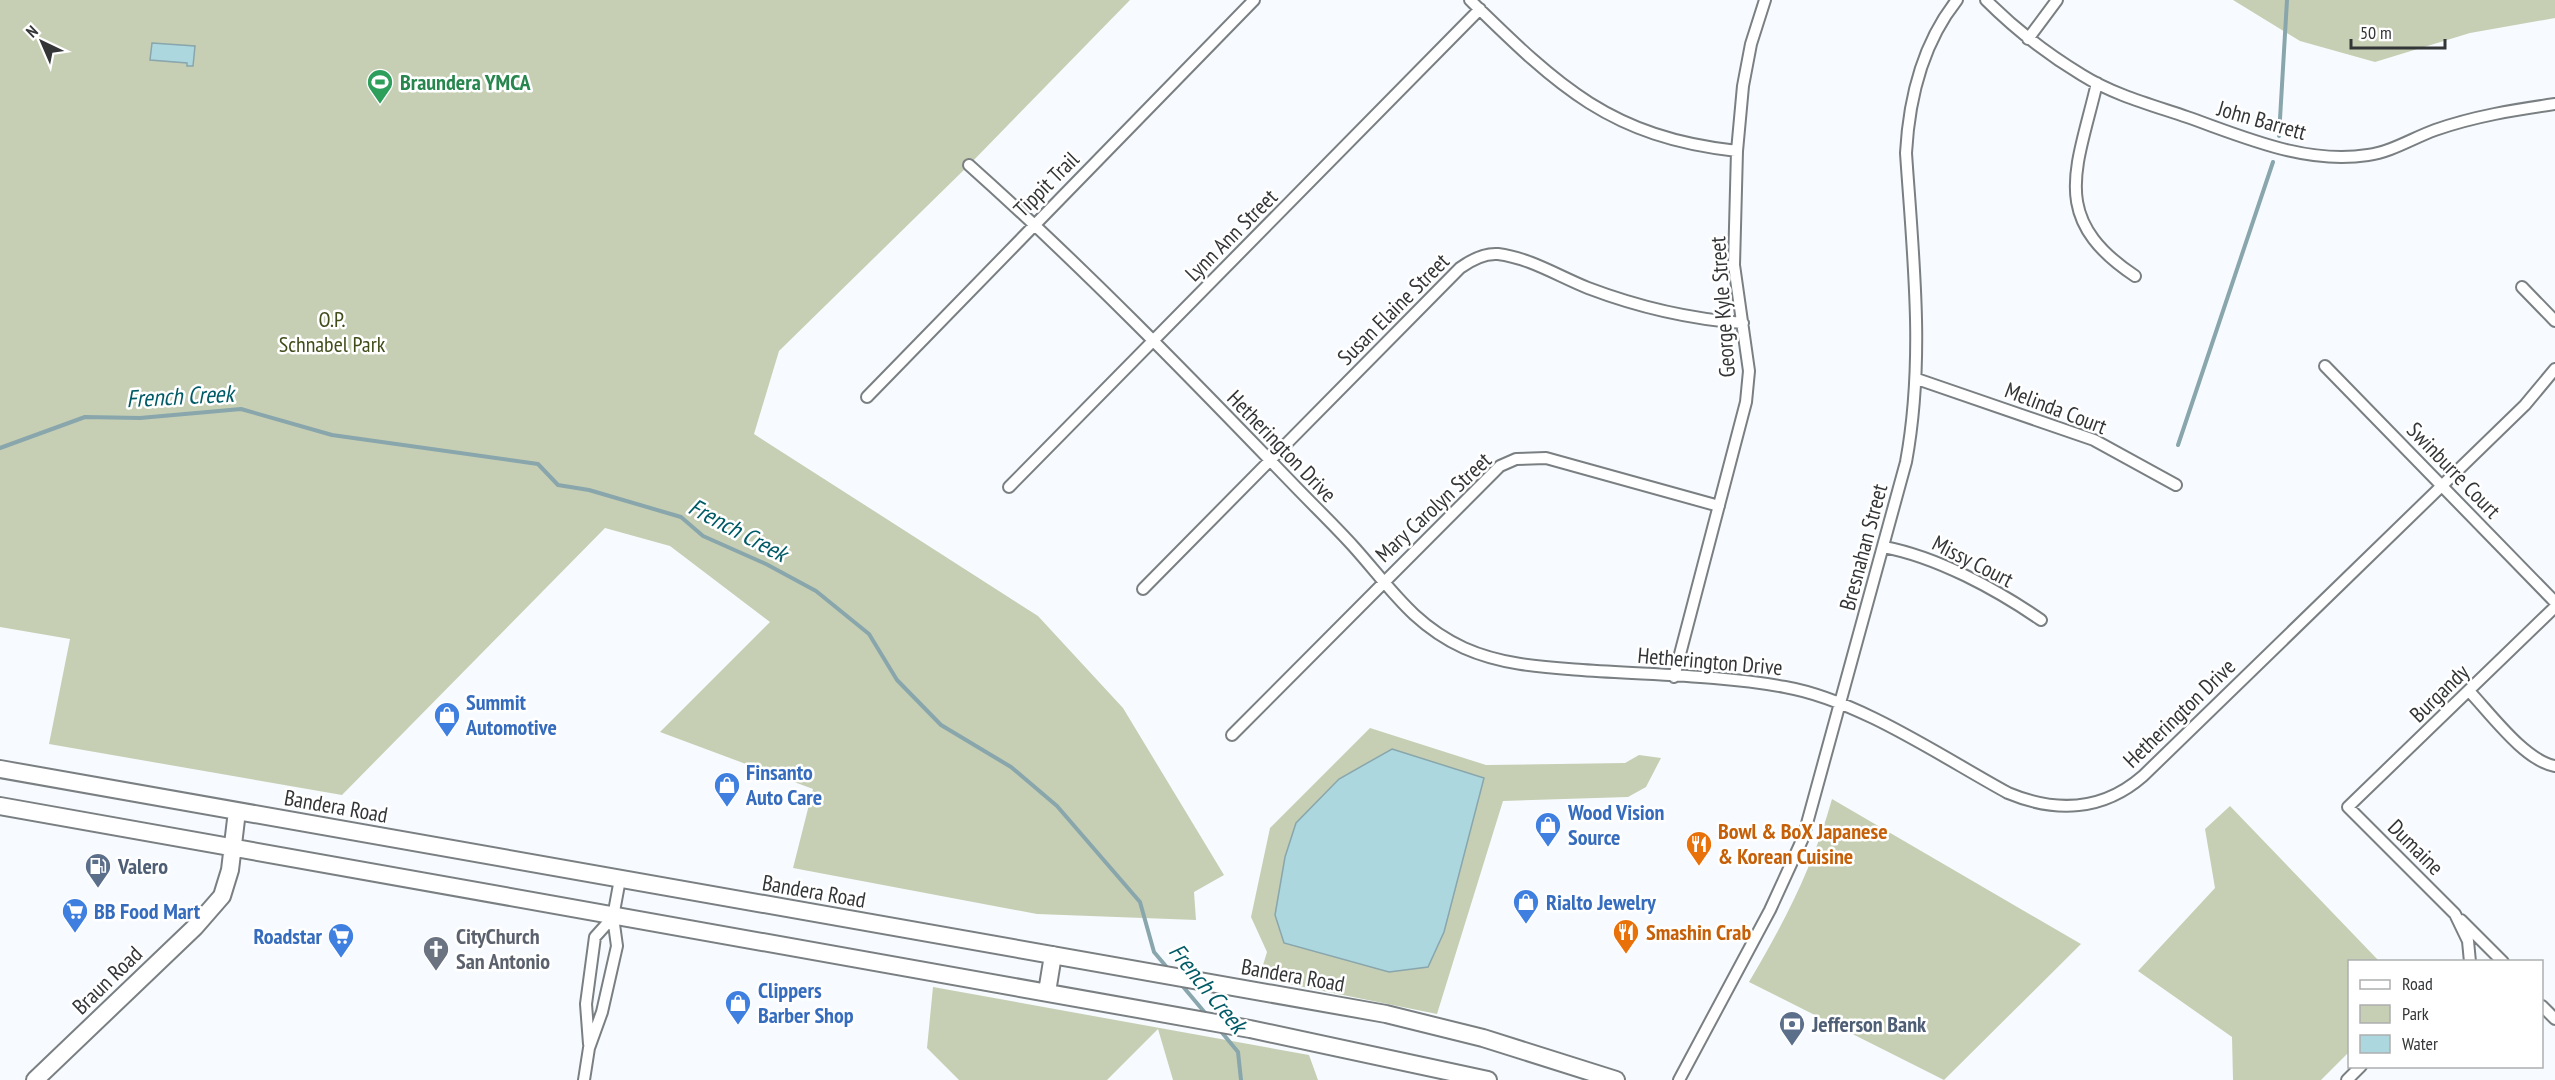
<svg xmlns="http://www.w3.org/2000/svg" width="2555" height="1080" viewBox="0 0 2555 1080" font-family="'PT Sans Narrow',sans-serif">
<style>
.green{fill:#c6cfb4}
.water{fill:#add7df;stroke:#88a6ac;stroke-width:1.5}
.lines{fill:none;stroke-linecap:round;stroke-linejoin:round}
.stream{stroke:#88a6ac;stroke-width:4}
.minor-casing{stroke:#7a7f82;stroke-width:14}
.primary-casing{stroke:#7a7f82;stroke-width:20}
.minor{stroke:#fff;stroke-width:10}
.primary{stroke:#fff;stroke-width:16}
.labels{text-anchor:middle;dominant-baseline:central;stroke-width:5;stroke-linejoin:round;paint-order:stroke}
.leisure-label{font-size:22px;font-weight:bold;fill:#27864d;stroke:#fff;text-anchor:start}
.street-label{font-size:22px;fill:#333536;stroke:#fff}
.park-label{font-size:22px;fill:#404d1b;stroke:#fff}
.shop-label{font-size:22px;font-weight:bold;fill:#366cbe;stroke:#fff;text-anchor:start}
.food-label{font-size:22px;font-weight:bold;fill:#c56008;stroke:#fff;text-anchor:start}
.service-label{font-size:22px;font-weight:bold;fill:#4e5e75;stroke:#fff;text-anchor:start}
.worship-label{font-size:22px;font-weight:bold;fill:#5b616d;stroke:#fff;text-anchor:start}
.water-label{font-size:24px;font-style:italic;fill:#005b67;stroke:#fff}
</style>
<rect width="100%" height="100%" fill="#f7fbff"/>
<path class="green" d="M0,0h1130l-161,165 -190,186 -25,83 284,182 85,92 101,167 -30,17 2,28 -159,-6 -244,-46 20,-79 -153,-57 110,-110 -100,-76 -65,-18 -263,267 -293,-51 21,-105 -70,-12z
M2233,0h322v18l-85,15 -95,29 -75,-21z
M1370,728l116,37 139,-2 14,-8 22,3 -15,29 -18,10 -125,4 -66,213 -178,-36 8,-26 -16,-35 19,-89z
M1832,799l249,145 -137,136 -195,-98c36,-61 64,-115 83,-183z
M2230,806l149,155 -29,1 -1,90 -28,28h-88l-1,-43 -94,-66 77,-83 -10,-59z
M933,987l376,68 9,25h-145l-15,-51 -51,51h-148l-32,-32z"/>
<path class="water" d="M152,43l43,3 -2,20h-6v-3l-37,-3z
M1392,749l92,29 -40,154 -16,35 -39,5 -105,-29 -9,-28 10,-58 11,-34 43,-44z"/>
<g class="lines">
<path class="stream" d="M2279,136l8,-136
M2178,445l95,-283
M0,448l85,-31 55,1 101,-9 91,26 206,29 20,21 31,5 92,27 22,19 63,28 50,27 53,43 28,46 44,45 70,42 46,39 83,96 14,50 16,19
M1180,983l26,31
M1219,1029l19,23 3,28"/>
<g class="minor-casing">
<path id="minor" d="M1470,0c87,85 139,137 267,151
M1986,0c29,29 61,54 96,75 32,20 70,30 105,42 57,20 119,48 181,38 23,-3 45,-17 67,-25 40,-14 79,-20 120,-26
M2028,39l29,-39
M2097,83c-20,86 -49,135 38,193
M969,165c112,100 218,209 322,317 20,21 42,42 62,64 37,41 59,78 111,102 38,17 78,19 118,22 68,5 137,5 203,17 74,13 157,70 223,106 48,20 95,18 135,-17l382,-371 30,-36
M2522,287l33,34
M2325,366l230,236
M1917,379l177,61 82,45
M867,397l387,-397
M1009,487l471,-478
M1884,547c53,10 112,42 157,73
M1143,589l317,-321c11,-8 24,-15 38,-14 32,4 60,22 90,34 50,19 101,31 155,35
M1674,677l72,-275 3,-31 -15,-106 3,-114 6,-65 8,-42 14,-44
M2469,691c21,22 56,70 86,75
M1232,735l268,-269 16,-7 30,-1 173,48
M2461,920l42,42
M2470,962l-2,-21 -13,-27 -107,-107 207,-200
M2542,1006l13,13
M589,1044l-3,-40 9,-67 18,-20
M584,1080l5,-32 13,-36 15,-66 -4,-29 7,-38
M1679,1080l91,-170 33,-72 103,-376c19,-103 7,-205 0,-309 3,-54 16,-109 51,-153
M2347,1080l14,-14"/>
</g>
<g class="primary-casing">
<path id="primary" d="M0,769l1386,245 97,24 133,42
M0,806l1250,223 238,51
M1047,992l6,-37
M35,1080l160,-153 27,-31 8,-26 7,-59"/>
</g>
<use href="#minor" class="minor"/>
<use href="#primary" class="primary"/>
</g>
<defs>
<g id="stadium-pin" transform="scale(1.35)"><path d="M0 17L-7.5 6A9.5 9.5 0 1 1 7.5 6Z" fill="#2e9e5b" stroke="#fff"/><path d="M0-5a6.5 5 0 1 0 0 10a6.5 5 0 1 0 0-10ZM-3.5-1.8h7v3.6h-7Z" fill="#fff"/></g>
<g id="shop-pin" transform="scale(1.35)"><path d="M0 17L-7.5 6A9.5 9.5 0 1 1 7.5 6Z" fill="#3f7fe0" stroke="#fff"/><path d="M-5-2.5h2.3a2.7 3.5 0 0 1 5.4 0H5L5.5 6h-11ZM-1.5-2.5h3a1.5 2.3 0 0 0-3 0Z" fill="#fff"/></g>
<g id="restaurant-pin" transform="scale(1.35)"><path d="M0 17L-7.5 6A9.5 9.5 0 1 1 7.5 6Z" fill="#e8710a" stroke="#fff"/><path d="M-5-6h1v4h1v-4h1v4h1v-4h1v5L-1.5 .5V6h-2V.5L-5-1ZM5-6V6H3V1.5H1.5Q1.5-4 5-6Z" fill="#fff"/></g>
<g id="fuel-pin" transform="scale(1.35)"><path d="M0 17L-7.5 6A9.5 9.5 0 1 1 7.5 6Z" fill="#5c6f8a" stroke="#fff"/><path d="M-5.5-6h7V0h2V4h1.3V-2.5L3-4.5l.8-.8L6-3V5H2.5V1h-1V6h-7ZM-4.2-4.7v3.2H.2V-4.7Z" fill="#fff"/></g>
<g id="supermarket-pin" transform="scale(1.35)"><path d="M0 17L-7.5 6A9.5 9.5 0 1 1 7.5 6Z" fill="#3f7fe0" stroke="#fff"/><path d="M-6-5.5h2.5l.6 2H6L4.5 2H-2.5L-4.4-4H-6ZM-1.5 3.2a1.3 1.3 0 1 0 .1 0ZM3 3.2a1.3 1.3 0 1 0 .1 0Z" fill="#fff"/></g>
<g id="church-pin" transform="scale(1.35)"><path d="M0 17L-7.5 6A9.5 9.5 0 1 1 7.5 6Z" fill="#6b7280" stroke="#fff"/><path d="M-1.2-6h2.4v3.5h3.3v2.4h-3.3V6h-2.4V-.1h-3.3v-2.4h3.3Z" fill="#fff"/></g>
<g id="bank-pin" transform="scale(1.35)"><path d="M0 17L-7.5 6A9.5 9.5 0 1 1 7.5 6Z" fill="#5c6f8a" stroke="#fff"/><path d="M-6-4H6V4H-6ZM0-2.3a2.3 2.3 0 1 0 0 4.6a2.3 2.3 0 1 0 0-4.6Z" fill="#fff"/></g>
</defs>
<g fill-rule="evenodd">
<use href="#stadium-pin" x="380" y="82"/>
<use href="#shop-pin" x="447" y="715"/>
<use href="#shop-pin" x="727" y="785"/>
<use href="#shop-pin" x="1548" y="825"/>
<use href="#restaurant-pin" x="1699" y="844"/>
<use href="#fuel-pin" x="98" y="866"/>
<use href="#shop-pin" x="1526" y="902"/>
<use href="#supermarket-pin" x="75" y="911"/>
<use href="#restaurant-pin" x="1626" y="932"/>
<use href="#supermarket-pin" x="341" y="936"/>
<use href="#church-pin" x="436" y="949"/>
<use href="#shop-pin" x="738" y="1003"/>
<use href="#bank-pin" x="1792" y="1024"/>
</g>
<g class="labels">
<g class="leisure-label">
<text x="400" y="82">Braundera YMCA</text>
</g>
<g class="street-label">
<text transform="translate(2262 120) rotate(16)">John Barrett</text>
<text transform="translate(1046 184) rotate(-45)">Tippit Trail</text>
<text transform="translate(1231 235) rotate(-45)">Lynn Ann Street</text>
<text transform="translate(1722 307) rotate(-94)">George Kyle Street</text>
<text transform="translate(1393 309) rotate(-45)">Susan Elaine Street</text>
<text transform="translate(2056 408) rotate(21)">Melinda Court</text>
<text transform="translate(1282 446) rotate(46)">Hetherington Drive</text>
<text transform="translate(2454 470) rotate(46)">Swinburre Court</text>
<text transform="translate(1433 507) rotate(-43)">Mary Carolyn Street</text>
<text transform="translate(1863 547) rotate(-75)">Bresnahan Street</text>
<text transform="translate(1973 561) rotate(27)">Missy Court</text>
<text transform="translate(1710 661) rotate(5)">Hetherington Drive</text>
<text transform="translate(2439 693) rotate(-44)">Burgandy</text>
<text transform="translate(2179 713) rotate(-44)">Hetherington Drive</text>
<text transform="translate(336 806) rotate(10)">Bandera Road</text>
<text transform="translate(2416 847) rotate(45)">Dumaine</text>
<text transform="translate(814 891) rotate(10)">Bandera Road</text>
<text transform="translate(1293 975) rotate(10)">Bandera Road</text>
<text transform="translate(107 980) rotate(-44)">Braun Road</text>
</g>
<g class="park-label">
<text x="332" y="319">O.P.<tspan x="332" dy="25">Schnabel Park</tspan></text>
</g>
<g class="shop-label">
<text x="466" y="702">Summit<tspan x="466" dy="25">Automotive</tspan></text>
<text x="746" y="772">Finsanto<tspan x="746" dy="25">Auto Care</tspan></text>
<text x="1568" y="812">Wood Vision<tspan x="1568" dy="25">Source</tspan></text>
<text x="1546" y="902">Rialto Jewelry</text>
<text x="94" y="911">BB Food Mart</text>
<text x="322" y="936" text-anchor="end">Roadstar</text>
<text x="758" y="990">Clippers<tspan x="758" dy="25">Barber Shop</tspan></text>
</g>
<g class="food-label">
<text x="1718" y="831">Bowl &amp; BoX Japanese<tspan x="1718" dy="25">&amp; Korean Cuisine</tspan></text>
<text x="1646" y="932">Smashin Crab</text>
</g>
<g class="service-label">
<text x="118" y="866">Valero</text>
<text x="1812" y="1024">Jefferson Bank</text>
</g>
<g class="worship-label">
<text x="456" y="936">CityChurch<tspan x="456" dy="25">San Antonio</tspan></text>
</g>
<g class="water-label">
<text transform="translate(180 396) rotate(-3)">French Creek</text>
<text transform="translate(738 530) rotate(28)">French Creek</text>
<text transform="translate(1208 988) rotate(51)">French Creek</text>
</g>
</g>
<rect x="2348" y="960" width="195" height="108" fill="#ffffff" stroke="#adaeaf" stroke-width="1.5"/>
<rect x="2360" y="980" width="30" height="9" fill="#ffffff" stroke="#adaeaf" stroke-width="1.5"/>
<text x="2402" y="990" font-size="18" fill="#333536">Road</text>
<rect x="2360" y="1005" width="30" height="18" fill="#c6cfb4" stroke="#adaeaf" stroke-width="1.5"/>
<text x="2402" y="1020" font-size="18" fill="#333536">Park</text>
<rect x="2360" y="1035" width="30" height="18" fill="#add7df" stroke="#adaeaf" stroke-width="1.5"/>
<text x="2402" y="1050" font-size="18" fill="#333536">Water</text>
<g transform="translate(42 42) rotate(316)" stroke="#ffffff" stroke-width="4.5" paint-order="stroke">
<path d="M0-4.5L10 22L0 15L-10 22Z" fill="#333536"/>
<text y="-9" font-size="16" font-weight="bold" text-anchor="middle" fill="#333536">N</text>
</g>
<path d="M2351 39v9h94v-9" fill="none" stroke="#333536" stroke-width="3"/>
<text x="2360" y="39" font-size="18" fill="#333536" stroke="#ffffff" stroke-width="4.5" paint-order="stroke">50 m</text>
</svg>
